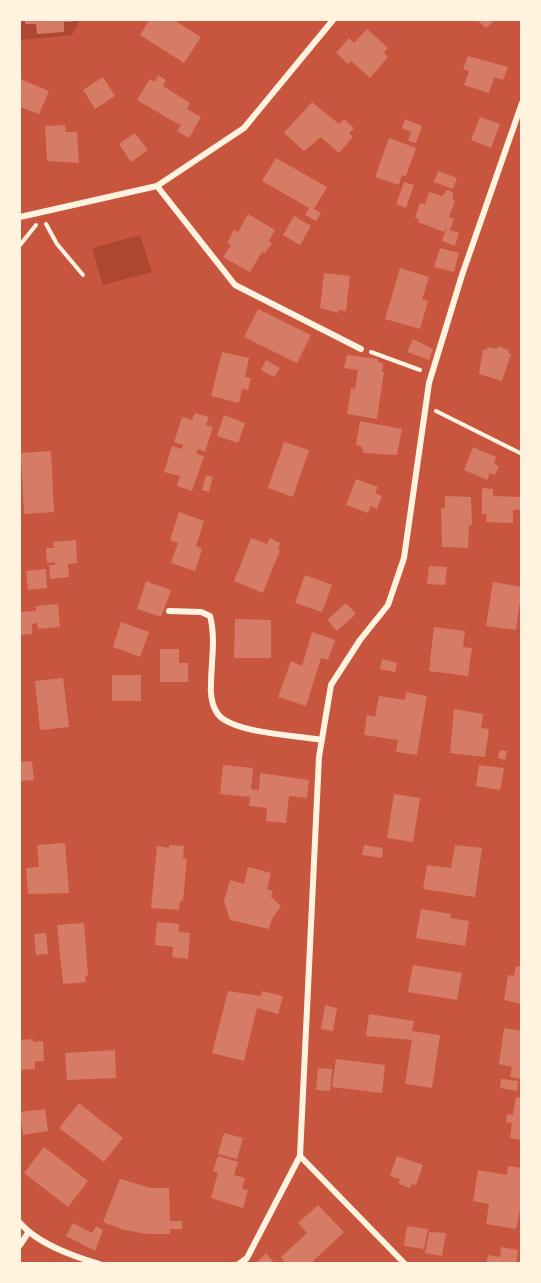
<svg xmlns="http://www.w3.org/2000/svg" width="541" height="1283" viewBox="0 0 541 1283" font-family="'Playfair Display',serif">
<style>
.green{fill:#ae4732}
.building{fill:#d67c66}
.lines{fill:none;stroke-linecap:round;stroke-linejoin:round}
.path{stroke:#fff3e0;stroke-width:4}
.minor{stroke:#fff3e0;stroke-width:6}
</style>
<rect width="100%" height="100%" fill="#c8553d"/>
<path class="green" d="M20,20h60l-8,15 -52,5z
M140,235l12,37 -49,13 -11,-37z"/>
<path class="building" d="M25,20h52v1l-13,1v10l-27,2 -1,-10h-11z
M149,20h25l27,17 -17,26 -44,-28z
M477,20h18l-9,8z
M367,29l21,19 -4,5 4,4 -18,21 -19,-17 -3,3 -12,-11 13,-15 5,5z
M468,56l40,11 -5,13 -9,-3 -5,16 -25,-8 5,-14 -6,-2z
M158,75l8,5 -3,6 27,17 -3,6 14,8 -12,21 -12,-7 4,-7h-3l-41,-24 13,-21 5,3z
M103,77l12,19 -20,13 -12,-19z
M20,79l29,12 -10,23 -19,-7z
M312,102l27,22 5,-5 10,9 -5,5 4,4 -14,16 -18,-16 -17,14 -20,-18z
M480,117l20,7 -9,24 -20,-8z
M405,119l17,7 -6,17 -8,-2 3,-9 -9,-4z
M65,125l1,7h11l2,31 -32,-2 -2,-35z
M135,133l13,17 -17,12 -12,-18z
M389,138l27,10 -10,28 -4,-1 -3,10 -24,-8z
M276,158l51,29 -13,22 7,4 -5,8 -11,-6 4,-7 -47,-27z
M438,171l19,7 -4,11 -19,-7z
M404,182l10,3 -8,23 -10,-4z
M447,190l6,2v8l2,1 -6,16 5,2 -4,11 9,3 -4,13 -13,-5 5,-16 -3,7 -26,-10 1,-3 -4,-1 5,-15 5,1 4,-12 13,4z
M248,214l27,16 -6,11 3,2 -7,10 -3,-1 -12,20 -27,-15 8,-12 -4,-2 7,-13 4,2z
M294,216l17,10 -11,19 -17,-10z
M440,248l19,5 -5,19 -20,-5z
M400,268l29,9 -7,23 6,1 -8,28 -35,-10z
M324,273l26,3 -4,35 -8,-1v3l-18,-5z
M258,309l53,26 -14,28 -53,-26z
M413,339l20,10 -4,11 -22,-8z
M498,346l11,4 -1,3 3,1 -9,27 -23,-7 4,-25 3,1 2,-3 9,2z
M222,352l27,6 -4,19 6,1 -3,12 -6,-1 -3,14 -28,-7z
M347,355l31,4v3l5,1 -1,9h2l-7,47 -30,-5 4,-26 4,1 3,-19 -14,-2z
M266,360l14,8 -6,9 -13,-7z
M195,413l14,4 -3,8 7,2 -8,25 -7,-3 -2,5 8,2 -12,35 -15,-5 3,-10 -16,-4 8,-26 10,3 1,-4 -9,-3 8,-25 10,3z
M224,415l21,8 -7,20 -21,-7z
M360,421l42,8 -5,26 -33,-2 -3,-7 -5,-1z
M284,442l25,8 -16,47 -25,-9z
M473,447l23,10 -2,7 5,2 -4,9 -5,-2 -3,7 -23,-10z
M51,451l3,61 -30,2 -3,-61z
M206,475l7,2 -4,15 -7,-2z
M356,479l22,8 -3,6 7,3 -5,13 -6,-3 -3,7 -22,-8z
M482,488l11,1v7l29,1v13h-9v13l-27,-1 1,-8h-5z
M445,496l26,1 1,28h-3l-1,23 -26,-1 -1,-39h4z
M179,512l25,9 -8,25 6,3 -7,22 -24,-8 7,-20 -8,-3z
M251,538l16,6 3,-6 10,5 -2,6 2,1 -17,43 -29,-12z
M76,540l1,23 -9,1 1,13 -19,2 -1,-14h6v-3l-8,1 -1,-15h8l-1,-6z
M429,566l18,1 -2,18 -18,-1z
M46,569l1,19 -19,2 -2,-19z
M305,575l27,10 -10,27 -27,-9z
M146,581l25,9 -10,27 -24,-8z
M493,582l29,5 -6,43 -30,-4z
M346,603l10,11 -19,17 -10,-11z
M58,604l2,23 -22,2 -1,-6 -5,1v10l-12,1v-23l16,-1v-5z
M235,619l36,1v38h-37z
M121,622l28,10 -9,25 -27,-10z
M434,627l31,4 -2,16 9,1 -4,28 -39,-5z
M312,632l23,8 -7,20 -7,-2 -15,48 -28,-9 13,-36 11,5z
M160,649h19v14h9v19h-28z
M382,659l15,4 -2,9 -15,-3z
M112,675h29v26h-29z
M63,678l6,49 -29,3 -5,-49z
M406,692l21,4 -10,59 -21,-3 2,-12 -34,-5 3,-20 8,2 4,-21 26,4z
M454,709l29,5 -2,14 8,1 -4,28 -35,-4z
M500,750l7,1 -2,9 -7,-2z
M32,761l2,19 -14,1v-19z
M223,765l30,3 -2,21 8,1 1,-17 49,7 -2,18 -18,-2 -3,27 -20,-2 1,-13 -18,-2 1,-9 -30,-3z
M479,765l25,3 -4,22 -24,-4z
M394,794l26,4 -7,44 -26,-4z
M65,843l4,50 -41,1 -2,-26 13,-1 -2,-22z
M169,845l15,1 -1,12 4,1 -4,42h-3l-1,9 -28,-2 6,-62 12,2z
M364,845l19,3 -1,10 -20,-3z
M455,845l27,3 -7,49 -52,-8 4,-24 24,3z
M248,867l23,6 -4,16 6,2 -2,6 10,9 -9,13 -3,10 -39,-9 -6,-19 6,-21 14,4z
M421,909l30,5 -1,4 19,3 -4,25 -49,-8z
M157,922l22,2v8l11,1 -2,26 -16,-2 1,-10 -18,-2z
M84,923l4,53h-3l1,6 -23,2 -6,-59z
M46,933l2,21 -12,1 -2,-21z
M413,965l49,8 -5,27 -49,-8z
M516,966l6,1v37l-18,-4 4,-25 6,1z
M228,991l33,5 1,-5 21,5 -5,18 -21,-6 -13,53 -32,-8z
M325,1005l12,3 -4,23 -12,-2z
M369,1014l45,7 -2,10 28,4 -8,53 -27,-4 7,-44 -46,-4z
M504,1028l18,3v48l-12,-2 2,-10 -13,-3z
M33,1039v3l10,-1 1,20h-9v8l-15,1v-30z
M115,1050l1,28 -49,2 -2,-27z
M336,1059l49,6 -3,28 -50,-6z
M318,1068l14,1 -2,22 -14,-1z
M501,1079l17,2 -1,10 -17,-3z
M516,1097l6,1v42l-12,-2 2,-15 -6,-1 1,-8 6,1z
M79,1103l44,35 -19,24 -45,-34z
M45,1109l3,22 -25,4 -3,-23z
M224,1133l19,5 -6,21 -19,-5z
M44,1147l44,34 -20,26 -44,-34z
M218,1156l20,6 -4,13 11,3 -3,11 6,1 -5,18 -32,-10 7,-25 -5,-2z
M397,1156l26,9 -7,20 -4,-1 -2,4 -11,-4 1,-5 -10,-3z
M508,1166l14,2v32l-6,29 -30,-5 3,-20 -16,-3 5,-31 29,5z
M120,1179l31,9h18l1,33h12v8h-12v5h-22l-24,-4 -21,-8z
M318,1205l26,27 -34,32h-24l-5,-7 26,-24 -9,-10z
M73,1223l19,10 4,-7 7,4 -8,21 -29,-15z
M407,1226l21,3 -4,20 -20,-3z
M429,1232l17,1 -4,23 -17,-3z
M501,1247l17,3 -2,14h-30l2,-9 12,2z
M266,1253l9,11h-20z"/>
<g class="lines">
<path class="path" d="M46,224l11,20 26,31
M20,245l16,-20
M371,352l49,18
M436,411l86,43"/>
<path class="minor" d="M157,186l78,99 126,64
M20,217l137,-31 87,-58 89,-108
M169,611l32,1 9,4c6,22 1,47 1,69 -1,12 2,27 12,34 23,15 71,16 99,21
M20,1223c18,21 52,33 79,41
M20,1245l8,-12
M239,1264l8,-6 53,-102
M405,1264l-105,-108 19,-399 12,-72 29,-45 28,-35 16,-47 25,-175 33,-108 60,-172"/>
</g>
<rect width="541" height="1283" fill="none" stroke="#fff3e0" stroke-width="42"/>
</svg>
